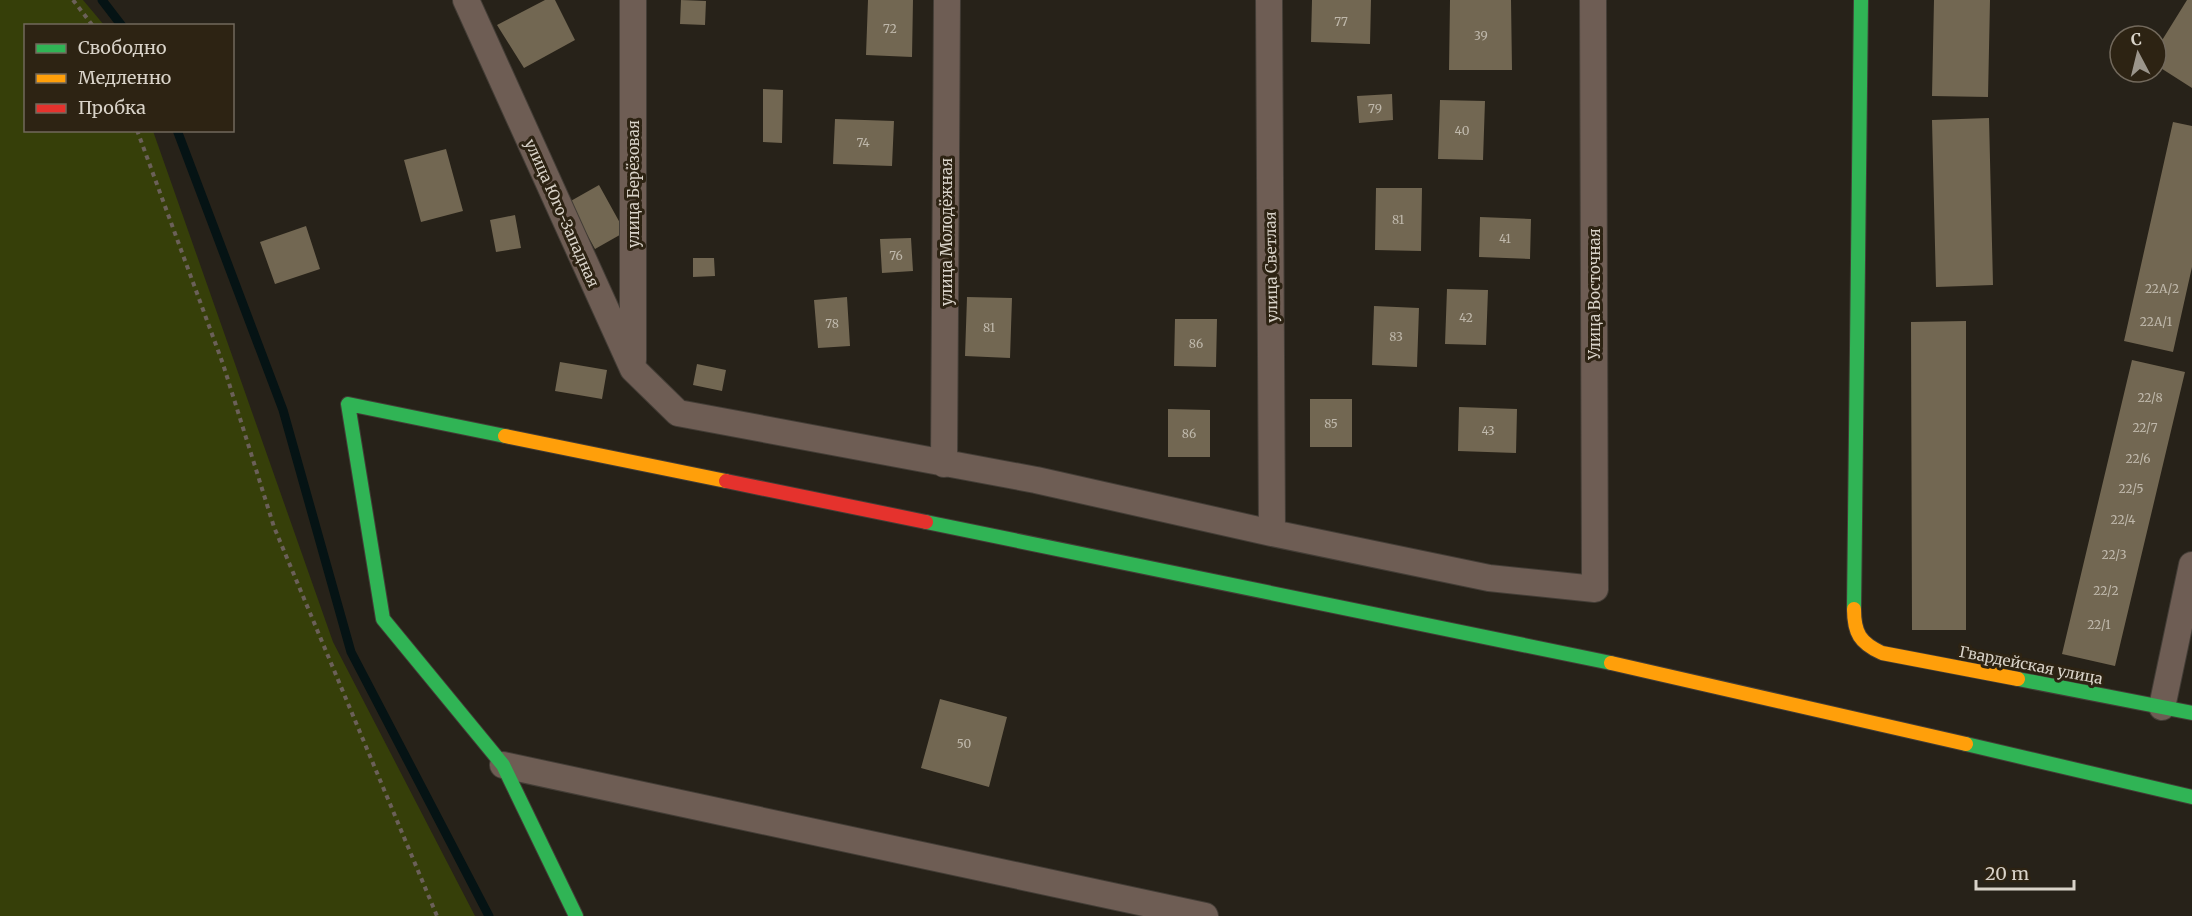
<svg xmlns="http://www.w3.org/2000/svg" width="2192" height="916" viewBox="0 0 2192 916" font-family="Merriweather,serif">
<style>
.green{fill:#363f09}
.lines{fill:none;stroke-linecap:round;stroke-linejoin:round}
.stream{stroke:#051314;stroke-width:9}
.building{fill:#726752}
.street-casing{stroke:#433d36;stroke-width:28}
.fast-casing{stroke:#433d36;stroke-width:16}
.slow-casing{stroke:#433d36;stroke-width:16}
.jam-casing{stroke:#433d36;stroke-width:16}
.path{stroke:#6b6059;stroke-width:4;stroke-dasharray:4.5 4.5;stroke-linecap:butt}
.street{stroke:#6e5d54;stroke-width:26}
.fast{stroke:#30b455;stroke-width:14}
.slow{stroke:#ff9f0a;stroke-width:14}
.jam{stroke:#e5322d;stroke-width:14}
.labels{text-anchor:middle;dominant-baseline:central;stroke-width:6;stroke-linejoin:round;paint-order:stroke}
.number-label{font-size:12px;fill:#bfb8ab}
.street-label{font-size:15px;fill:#d9d3c9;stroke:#2d2313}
</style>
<rect width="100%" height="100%" fill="#272219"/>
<path class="green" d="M0,0h83l21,25 -78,1v104l127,1 180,511 142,274h-475z"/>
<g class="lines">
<path class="stream" d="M102,0l20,26
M177,130l106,280 68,242 138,264"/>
</g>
<path class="building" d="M545,0h10l20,40 -51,28 -27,-43z
M681,0l25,1 -1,24 -25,-1z
M868,0h45l-1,57 -46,-2z
M1312,0h59l-1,44 -59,-2z
M1450,0h61l1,70h-63z
M1934,0h56l-2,97 -56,-1z
M2187,0h5v88l-36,-23v-15z
M763,89l20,1 -1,53 -19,-1z
M1392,94l1,26 -34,3 -2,-27z
M1440,100l45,1 -2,59 -45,-1z
M1989,118l4,167 -57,2 -4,-167z
M835,119l59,2 -2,45 -59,-2z
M2173,122l19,4v141l-19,85 -49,-11z
M446,149l17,62 -42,11 -17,-62z
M599,185l26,47 -30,17 -26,-47z
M1376,188h46l-1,63 -46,-1z
M515,215l6,33 -25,4 -6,-32z
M1480,217l51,2 -1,40 -51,-2z
M306,226l14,43 -45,15 -15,-42z
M911,238l2,33 -31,2 -2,-34z
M693,258h21l1,18 -22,1z
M1447,289l41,1 -2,55 -41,-1z
M847,297l3,49 -32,2 -4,-48z
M967,297l45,1 -2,60 -45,-2z
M1374,306l45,2 -2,59 -45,-2z
M1175,319h42l-1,48 -42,-1z
M1966,321v309h-54l-1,-308z
M2132,360l53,12 -70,294 -53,-12z
M560,362l47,8 -5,29 -47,-8z
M697,364l29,6 -4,21 -29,-6z
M1310,399h42v48h-42z
M1459,407l58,2 -1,44 -58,-2z
M1168,409l42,1v47h-42z
M940,699l67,18 -18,70 -68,-19z"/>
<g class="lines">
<g class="street-casing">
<path id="street" d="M466,0l167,369 45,44 358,67 236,53 217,45 106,11 -2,-589
M633,0v360
M1269,0l3,533
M944,464l3,-464
M2162,707l30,-142
M503,765l702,151"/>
</g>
<g class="fast-casing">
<path id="fast" d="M505,436l-157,-32 35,215 120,146 73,151
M926,522l685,141
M1854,609l7,-609
M2018,679l174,34
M1966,744l226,53"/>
</g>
<g class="slow-casing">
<path id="slow" d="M505,436l221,45
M1854,609c0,24 6,34 28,44l136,26
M1611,663l355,81"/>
</g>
<g class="jam-casing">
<path id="jam" d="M726,481l200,41"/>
</g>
<path class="path" d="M73,0l20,26
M137,130l86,234 51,163 163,389"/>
<use href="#street" class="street"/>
<use href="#fast" class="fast"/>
<use href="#slow" class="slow"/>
<use href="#jam" class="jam"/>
</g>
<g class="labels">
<g class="number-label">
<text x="1341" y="21">77</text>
<text x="890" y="28">72</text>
<text x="1481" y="35">39</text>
<text x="1375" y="108">79</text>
<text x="1462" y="130">40</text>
<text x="863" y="142">74</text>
<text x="1398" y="219">81</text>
<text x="1505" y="238">41</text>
<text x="896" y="255">76</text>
<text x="2162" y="288">22А/2</text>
<text x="1466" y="317">42</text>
<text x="2156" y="321">22А/1</text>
<text x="832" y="323">78</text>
<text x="989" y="327">81</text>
<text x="1396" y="336">83</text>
<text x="1196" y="343">86</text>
<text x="2150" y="397">22/8</text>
<text x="1331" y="423">85</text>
<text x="2145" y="427">22/7</text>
<text x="1488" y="430">43</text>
<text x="1189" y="433">86</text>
<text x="2138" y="458">22/6</text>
<text x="2131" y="488">22/5</text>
<text x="2123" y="519">22/4</text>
<text x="2114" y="554">22/3</text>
<text x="2106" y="590">22/2</text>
<text x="2099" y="624">22/1</text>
<text x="964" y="743">50</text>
</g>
<g class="street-label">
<text transform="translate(633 184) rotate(-90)">улица Берёзовая</text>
<text transform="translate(562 213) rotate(66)">улица Юго-Западная</text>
<text transform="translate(946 232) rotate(-90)">улица Молодёжная</text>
<text transform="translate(1271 267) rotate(-91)">улица Светлая</text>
<text transform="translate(1594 294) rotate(-90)">Улица Восточная</text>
<text transform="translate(2031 665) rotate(11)">Гвардейская улица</text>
</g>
</g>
<rect x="24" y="24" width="210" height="108" fill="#2d2313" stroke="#72695c" stroke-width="1.5"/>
<rect x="36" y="44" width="30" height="9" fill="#30b455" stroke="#72695c" stroke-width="1.5"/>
<text x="78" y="54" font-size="18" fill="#d9d3c9">Свободно</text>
<rect x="36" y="74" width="30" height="9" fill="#ff9f0a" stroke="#72695c" stroke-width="1.5"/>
<text x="78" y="84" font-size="18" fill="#d9d3c9">Медленно</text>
<rect x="36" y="104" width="30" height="9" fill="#e5322d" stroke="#72695c" stroke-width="1.5"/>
<text x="78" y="114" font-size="18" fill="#d9d3c9">Пробка</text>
<g transform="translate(2138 54) rotate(353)"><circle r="28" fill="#2d2313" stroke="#72695c" stroke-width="1.5"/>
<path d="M0-4.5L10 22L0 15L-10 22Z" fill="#9b958b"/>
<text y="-9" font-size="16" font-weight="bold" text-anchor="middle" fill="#d9d3c9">С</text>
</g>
<path d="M1976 880v9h98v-9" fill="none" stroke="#d9d3c9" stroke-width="3"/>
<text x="1985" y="880" font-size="18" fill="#d9d3c9" stroke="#2d2313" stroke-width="4.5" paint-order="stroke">20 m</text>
</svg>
